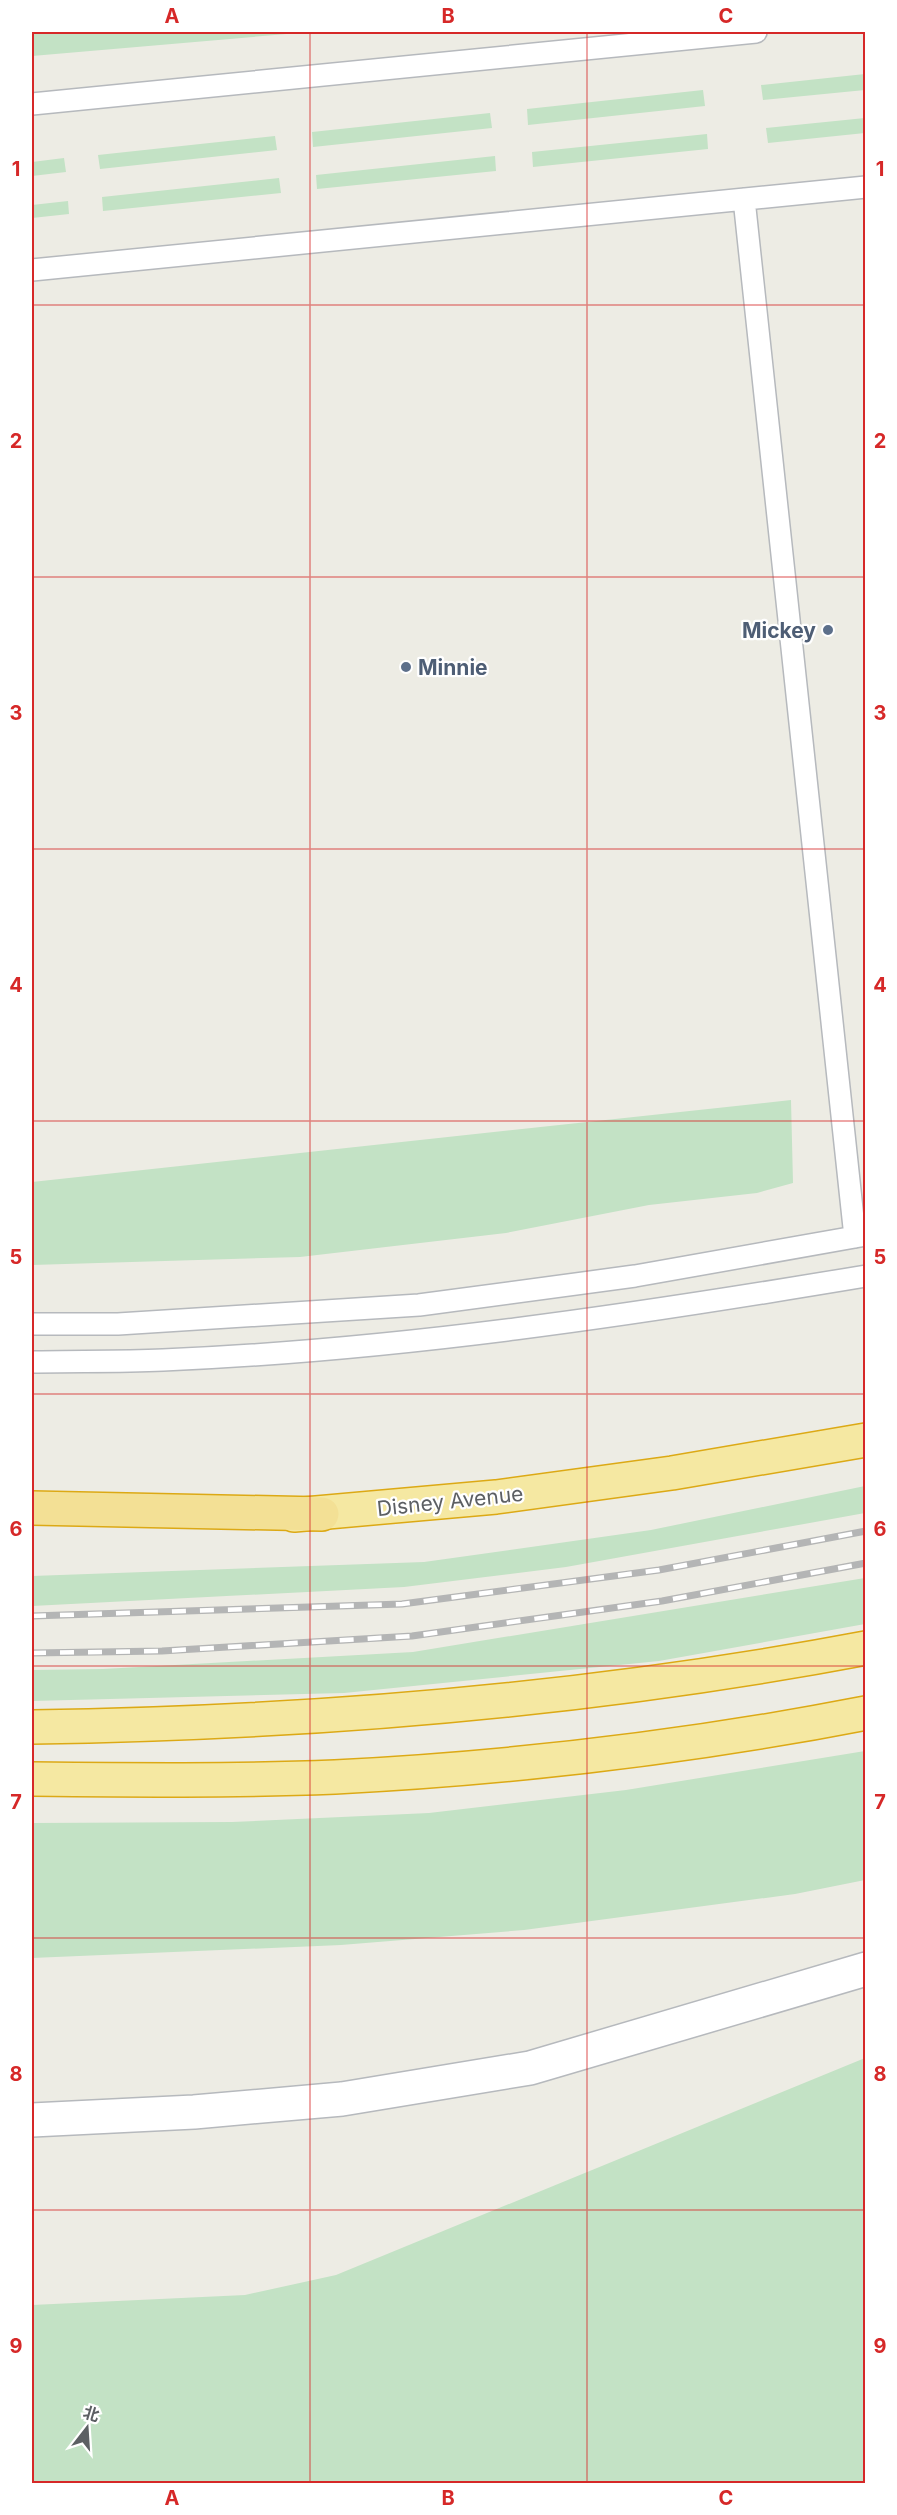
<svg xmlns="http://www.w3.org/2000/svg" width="897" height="2515" viewBox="0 0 897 2515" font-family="Inter,'Noto Sans SC',sans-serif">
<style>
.green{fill:#c3e2c5}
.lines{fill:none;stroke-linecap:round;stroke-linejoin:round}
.service-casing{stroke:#b6b9bd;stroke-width:24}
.minor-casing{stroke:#b6b9bd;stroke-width:36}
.trunk-casing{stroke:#dca915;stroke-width:36}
.motorway-casing{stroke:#dca915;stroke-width:36}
.service{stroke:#fff;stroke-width:21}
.minor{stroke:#fff;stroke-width:33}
.trunk{stroke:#f5e8a2;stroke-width:33}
.motorway{stroke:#f3e095;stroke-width:33}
.rail-casing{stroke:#b4b5b5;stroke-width:7}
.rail{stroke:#fff;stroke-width:4.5;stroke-dasharray:14;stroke-linecap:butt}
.grid{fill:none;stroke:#d62828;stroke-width:1.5;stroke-opacity:0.55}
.service-dot{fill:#5c6f8a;stroke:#fff;stroke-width:2}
.labels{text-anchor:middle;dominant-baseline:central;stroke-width:4.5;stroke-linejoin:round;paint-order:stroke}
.service-label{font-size:21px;font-weight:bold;fill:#4e5e75;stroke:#fff;text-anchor:end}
.street-label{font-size:21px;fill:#5c5f63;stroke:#fff}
.neatline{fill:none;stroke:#d62828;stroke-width:2}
.grid-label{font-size:20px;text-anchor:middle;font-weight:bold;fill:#d62828}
</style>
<rect width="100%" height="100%" fill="#edece4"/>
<path class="green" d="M32,32h278l-278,24z
M865,74v16l-102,10 -2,-15z
M703,90l2,16 -177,19 -1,-16z
M490,113l2,15 -179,19 -1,-15z
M865,118v15l-97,10 -2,-15z
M707,134l1,15 -175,18 -1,-15z
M275,136l2,14 -177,19 -2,-14z
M495,156l1,15 -179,18 -1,-14z
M64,158l2,14 -34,4v-14z
M279,178l2,15 -178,18 -1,-14z
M68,201l1,13 -37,4v-13z
M791,1100l2,83 -36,10 -108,12 -143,28 -206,24 -268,8v-83z
M865,1486v27l-299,54 -162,20 -372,19v-30l392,-14 227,-32z
M865,1578v46l-206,37 -315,32 -312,8v-31l71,-1 310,-17z
M865,1751v129l-70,14 -271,36 -183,15 -309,13v-135l200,-1 197,-9 197,-23z
M865,2058v425h-833v-178l213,-10 91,-20z"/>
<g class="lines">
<g class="service-casing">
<path id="service" d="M32,104l724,-72
M744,199l111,1038
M32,270l834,-83
M32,1324h86l301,-19 216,-29 231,-41
M32,1362c43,-1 87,0 131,-2 236,-10 470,-45 703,-84"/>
</g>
<g class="minor-casing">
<path id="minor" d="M32,2120l162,-8 148,-13 188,-31 336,-99"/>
</g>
<g class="trunk-casing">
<path id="trunk" d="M294,1515l202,-18 176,-24 194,-33
M32,1727c279,-4 559,-27 834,-79
M32,1779c101,1 202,2 303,-2 177,-9 356,-30 531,-64"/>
</g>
<g class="motorway-casing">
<path id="motorway" d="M32,1508l290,6"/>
</g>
<use href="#service" class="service"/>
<use href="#minor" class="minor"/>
<use href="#trunk" class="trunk"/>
<use href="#motorway" class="motorway"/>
<g class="rail-casing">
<path id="rail" d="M32,1616l370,-12 257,-34 207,-39
M32,1653l130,-2 250,-15 250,-35 204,-38"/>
</g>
<use href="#rail" class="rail"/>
</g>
<path class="grid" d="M310,32v2452M587,32v2452M32,305h834M32,577h834M32,849h834M32,1121h834M32,1394h834M32,1666h834M32,1938h834M32,2210h834"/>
<g class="service-dot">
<circle cx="828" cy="630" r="6"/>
<circle cx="406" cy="667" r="6"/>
</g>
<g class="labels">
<g class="service-label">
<text x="816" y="630">Mickey</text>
<text x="418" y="667" text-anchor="start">Minnie</text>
</g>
<g class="street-label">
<text transform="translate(450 1501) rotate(-6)">Disney Avenue</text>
</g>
</g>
<rect width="897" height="2515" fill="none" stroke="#ffffff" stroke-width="66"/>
<g transform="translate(87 2428) rotate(17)" stroke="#ffffff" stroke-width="4.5" paint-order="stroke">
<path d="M0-4.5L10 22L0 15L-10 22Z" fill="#5c5f63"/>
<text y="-9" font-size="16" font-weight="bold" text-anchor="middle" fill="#5c5f63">北</text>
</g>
<rect x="33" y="33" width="831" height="2449" class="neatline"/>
<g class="grid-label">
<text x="172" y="23">A</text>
<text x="448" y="23">B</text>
<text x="726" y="23">C</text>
<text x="16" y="176">1</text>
<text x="880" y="176">1</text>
<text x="16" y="448">2</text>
<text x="880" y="448">2</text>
<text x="16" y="720">3</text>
<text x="880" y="720">3</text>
<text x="16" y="992">4</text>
<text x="880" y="992">4</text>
<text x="16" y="1264">5</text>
<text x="880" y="1264">5</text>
<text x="16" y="1536">6</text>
<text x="880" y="1536">6</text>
<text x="16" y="1809">7</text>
<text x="880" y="1809">7</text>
<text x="16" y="2081">8</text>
<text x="880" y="2081">8</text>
<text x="16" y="2353">9</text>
<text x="880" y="2353">9</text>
<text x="172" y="2505">A</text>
<text x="448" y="2505">B</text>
<text x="726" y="2505">C</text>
</g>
</svg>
